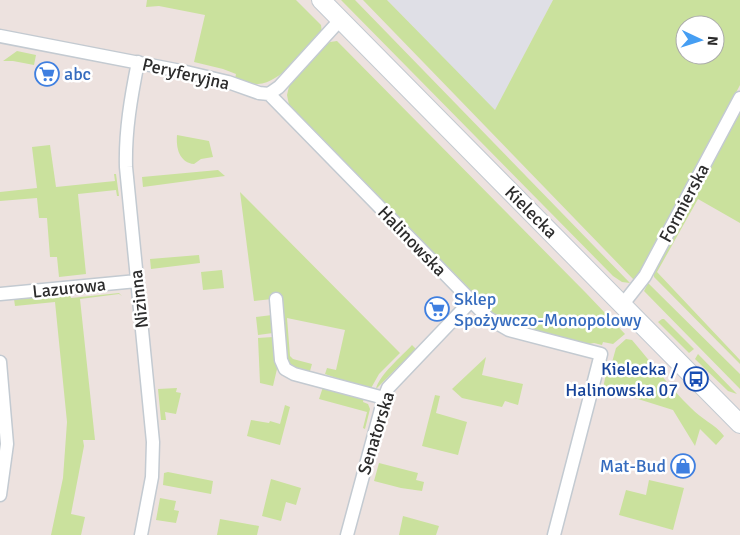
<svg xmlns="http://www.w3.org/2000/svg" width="740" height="535" viewBox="0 0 740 535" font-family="Signika,sans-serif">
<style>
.industrial{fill:#dfdfe6}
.green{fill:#cae19d;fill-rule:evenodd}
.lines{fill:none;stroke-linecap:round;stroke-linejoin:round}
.minor-casing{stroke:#c3cad1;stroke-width:15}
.secondary-casing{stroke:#c3cad1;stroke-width:20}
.minor{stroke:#fff;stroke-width:12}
.secondary{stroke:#fff;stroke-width:18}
.labels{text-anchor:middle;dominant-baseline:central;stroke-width:5;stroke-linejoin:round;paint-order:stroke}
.shop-label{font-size:18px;fill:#366cbe;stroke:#fff;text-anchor:start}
.street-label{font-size:18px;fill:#2c2c2c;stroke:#fff}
.transit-label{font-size:18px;fill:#164399;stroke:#fff;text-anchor:end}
</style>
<rect width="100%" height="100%" fill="#ede2df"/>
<path class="industrial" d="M387,0h166l-58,111z"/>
<path class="green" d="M147,0h149l25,25 1,8c-16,16 -41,50 -64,51 -8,0 -16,-3 -23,-5l1,-5 -13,-5 -29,-7 11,-47 -46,-9 -13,1z
M341,0h14l275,283 -8,-1 -9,-6z
M363,0h24l108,110 58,-110h187v85l-97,185 -8,11zM685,25h30v30h-30z
M337,41l249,252 39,41 -12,10 -10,-2 -1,3 -8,-2 -5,1 -79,-20 -12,-6 -209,-213 -2,-10 3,-13 35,-36 5,-4z
M17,51l19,4 -2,10 -21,-4h-10z
M740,111v112l-42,-24 -41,73 83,88v4l-86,-87v-4z
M177,135l32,6 4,16 -12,2 -7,5c-15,-2 -18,-16 -17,-29z
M50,145l6,42 59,-6 -1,-7h2l3,22h-2l-1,-6 -38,4 8,80 -27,3 -2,-20h-7l-3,-39h-8l-2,-20 -37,3v-9l37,-4 -5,-41z
M218,170l7,6 -82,11 -1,-10z
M240,192l160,161 -21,21 -9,16 -45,-16 2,-6 9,2 9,-40 -58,-12 3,38 3,3 19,5 -2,7 -16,-4 -7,-5 -6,-64 -27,3z
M199,255l1,8 -49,6 -1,-10z
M222,270l2,18 -21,2 -2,-18z
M648,283l92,91v15l-96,-98z
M70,293l1,5 48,-5 3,3 -3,-2 -39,5 15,141h-12l1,6 -13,68 14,3 -4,18h-30l12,-57 4,-56 -12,-120 -40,4 -1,-7z
M272,315l1,18 -15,2 -2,-18z
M662,319h2l30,30 -5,4 -31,-31z
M273,337l4,32 -4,17 -13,-3 -2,-45z
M626,339l6,1c20,23 37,47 59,68 10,11 24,16 33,28l-8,9 -16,-16 -5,17 -22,-36 -70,-22 3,-14 3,-1 7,-25z
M412,345l4,4 -40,40c3,-14 26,-33 36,-44z
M698,354l39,40 -9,-3 -33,-32z
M486,357l-4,18 41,9 -5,21 -13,-4 -3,6 -40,-9 -10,-9z
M323,387l41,11 -1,4 5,2 2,5 -5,20 -2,-1 4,-16 -48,-13z
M177,388l-1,4 5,1 -5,21 -11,-2 1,8h-5l-3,-31z
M435,395l5,1 -4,17 31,9 -9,33 -36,-9z
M285,405l5,2 -10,38 -33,-9 4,-16 18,3 1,-2 10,3z
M379,463l39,10 -2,7 8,2 -2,9 -21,-3 -27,-7z
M168,472l45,9 -2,13 -48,-9 1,-12z
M271,479l30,9 -5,17 -10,-3 -5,19 -19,-5z
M649,480l35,8 -11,42 -54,-15 7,-25 20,5z
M160,498l16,3 -2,9 5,1 -3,12 -20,-3z
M403,516l36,10 -3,9h-37z
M220,519l39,7 -2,9h-40z"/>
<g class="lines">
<g class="minor-casing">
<path id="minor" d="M0,36l186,36 42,10 31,11 10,1 10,-7 61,-67
M138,62c-7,35 -13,69 -12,105l27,275 -1,35 -11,58
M269,94l219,224 21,12 92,24 -47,181
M0,294l137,-13
M276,299l5,61 4,9 9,5 90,24
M623,304l22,-28 95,-178
M0,362l7,82 -7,51
M347,535l37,-137 4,-10 83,-87"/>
</g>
<g class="secondary-casing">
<path id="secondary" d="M321,0l419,424"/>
</g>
<use href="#minor" class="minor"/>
<use href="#secondary" class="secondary"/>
</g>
<defs>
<g id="supermarket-ring" transform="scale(1.25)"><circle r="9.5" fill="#fff" stroke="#3f7fe0" stroke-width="1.5"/><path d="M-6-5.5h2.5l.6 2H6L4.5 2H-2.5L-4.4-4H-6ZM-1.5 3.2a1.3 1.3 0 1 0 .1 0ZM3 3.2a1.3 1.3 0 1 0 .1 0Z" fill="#3f7fe0"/></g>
<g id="bus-ring" transform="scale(1.25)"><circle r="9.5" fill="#fff" stroke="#1a4fb4" stroke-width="1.5"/><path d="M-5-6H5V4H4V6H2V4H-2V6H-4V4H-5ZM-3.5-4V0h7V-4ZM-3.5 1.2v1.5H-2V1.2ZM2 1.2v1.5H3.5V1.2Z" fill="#1a4fb4"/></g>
<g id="shop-ring" transform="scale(1.25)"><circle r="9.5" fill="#fff" stroke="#3f7fe0" stroke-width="1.5"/><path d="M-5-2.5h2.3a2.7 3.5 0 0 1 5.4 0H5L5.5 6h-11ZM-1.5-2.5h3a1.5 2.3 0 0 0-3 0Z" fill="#3f7fe0"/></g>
</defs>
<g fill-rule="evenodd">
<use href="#supermarket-ring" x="47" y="74"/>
<use href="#supermarket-ring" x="437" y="309"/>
<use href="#bus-ring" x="696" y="379"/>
<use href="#shop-ring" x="683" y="466"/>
</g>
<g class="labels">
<g class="shop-label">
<text x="64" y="74">abc</text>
<text x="454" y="299">Sklep<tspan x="454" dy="21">Spożywczo-Monopolowy</tspan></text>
<text x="666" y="466" text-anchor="end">Mat-Bud</text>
</g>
<g class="street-label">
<text transform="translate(186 74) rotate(13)">Peryferyjna</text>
<text transform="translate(684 203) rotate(-62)">Formierska</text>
<text transform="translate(531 212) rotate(45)">Kielecka</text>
<text transform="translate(412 241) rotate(46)">Halinowska</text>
<text transform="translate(69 288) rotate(-6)">Lazurowa</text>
<text transform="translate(139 299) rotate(-96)">Nizinna</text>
<text transform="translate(376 433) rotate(-73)">Senatorska</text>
</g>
<g class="transit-label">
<text x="678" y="369">Kielecka /<tspan x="678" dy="21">Halinowska 07</tspan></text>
</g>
</g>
<g transform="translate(700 40) rotate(94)"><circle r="24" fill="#ffffff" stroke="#ababab"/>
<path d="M0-4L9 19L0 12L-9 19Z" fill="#459ef3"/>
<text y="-8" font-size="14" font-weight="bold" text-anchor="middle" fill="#2c2c2c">N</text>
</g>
</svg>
